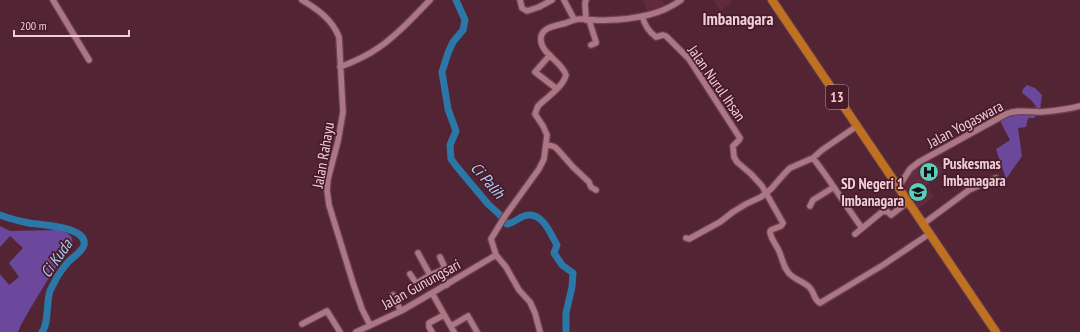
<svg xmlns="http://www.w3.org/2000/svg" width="1080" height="332" viewBox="0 0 1080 332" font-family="'PT Sans Narrow',sans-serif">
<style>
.built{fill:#612a3d}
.forest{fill:#6b489b}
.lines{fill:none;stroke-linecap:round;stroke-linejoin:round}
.river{stroke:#2b78a8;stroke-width:7}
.minor-casing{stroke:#6b4150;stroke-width:8}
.highway-casing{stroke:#6b4150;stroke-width:10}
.minor{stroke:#ad7685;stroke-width:5.5}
.highway{stroke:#c0711f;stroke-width:8}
.labels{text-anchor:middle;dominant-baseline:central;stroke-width:3.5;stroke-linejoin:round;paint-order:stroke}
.shield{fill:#481a2a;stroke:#bd99a3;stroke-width:1}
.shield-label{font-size:14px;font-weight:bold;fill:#efcfd7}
.street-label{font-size:15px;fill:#efcfd7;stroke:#481a2a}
.poi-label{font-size:15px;font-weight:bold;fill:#efcfd7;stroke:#481a2a;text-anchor:start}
.water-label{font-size:16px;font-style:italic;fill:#a3cff0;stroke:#481a2a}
.quarter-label{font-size:17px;font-weight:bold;fill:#efcfd7;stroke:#481a2a}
</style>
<rect width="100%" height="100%" fill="#532434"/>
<path class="built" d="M643,0h20l3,7 -18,6z
M713,0h17l2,3 -11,8z
M930,157l3,5 12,7 -6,6 -13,11 8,11 -16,12 -17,-24 9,-15z"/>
<path class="forest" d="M1027,85l8,3 7,7 -2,15 -3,-1c-3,-7 -8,-11 -15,-16l1,-4z
M1012,113h27l-5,5h-6l-2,9 -8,1 4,28 -16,23 -10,-30 14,-9 -11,-21z
M0,226l10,5 47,-1c8,1 18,5 15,15 -2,7 -11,15 -15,21 -13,19 -25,39 -36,59l-3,7h-18v-58l9,11 10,-8 -10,-14 14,-15 -13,-12 -10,11z"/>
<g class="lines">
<path class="river" d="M456,0l9,20 -2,10 -10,12 -5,11 -6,19 6,37 8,22 -6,14 1,14 6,8 31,37 11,10 8,10c7,-1 11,-6 17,-8 18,-6 26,17 33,29l-3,8 8,12 11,8 -1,14 -6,26v19
M0,215c10,4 19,6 29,8 11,2 59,3 55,22 -2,7 -11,12 -16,17 -4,5 -8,10 -11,15 -2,5 -5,9 -7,14 -4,11 -1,33 -8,41"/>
<g class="minor-casing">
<path id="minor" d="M53,0l36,60
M302,0c15,9 30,19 37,37l4,75 -5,29 -10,38 -1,11 2,15 24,78 9,26 8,16
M520,0l2,8 5,3 12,-4 13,-7
M564,0l10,19
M642,16c3,9 6,15 14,21l7,-2 3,1 23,23 49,76 2,3 -1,2 -6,6 1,11 3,5 14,12 11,12 21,37 -2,3 -10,4 -1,2c1,7 5,11 8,17 5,9 5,21 14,27 6,5 13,6 18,12 5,5 3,11 10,15l63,-38 46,-31
M586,20l-1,-17 1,-3
M589,20l7,22v1l-5,2
M550,55l-15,17 22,17
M340,67c13,-5 27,-11 38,-19 20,-13 36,-32 52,-48
M546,144l9,3 3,3 15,17 16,15 2,5 5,3
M813,158c18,23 32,47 49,70
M898,188l12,-19 9,-7 87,-48c11,-5 22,-2 34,-2 13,-1 27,-2 40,-6
M810,206l3,-6 21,-13
M923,224l46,-34 27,-12
M855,234l28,-23 5,1 3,3 17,-13
M686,238l3,1 31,-17 13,-10 13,-8 15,-7 10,-8 14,-16 5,-5 23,-10 9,-8 35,-24
M418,253l12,22 10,-4 7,14
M440,257l5,11 -5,3
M410,274l6,9h1l13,-8
M432,293l22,39
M393,295l8,16
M302,324l25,-13 13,21
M451,326l17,-10 9,16
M356,332l45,-21 31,-18 64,-38
M432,332l-3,-5v-4l15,-8
M540,332l-5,-19 -5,-11 -11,-12 -13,-23 -10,-12 -5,-16 14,-23 34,-47 5,-10 3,-24 -4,-9 -8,-12 3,-8c9,-9 25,-19 28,-31 -4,-13 -24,-21 -25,-34 -2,-14 15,-15 25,-18 5,-2 9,-4 14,-4 10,0 19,2 28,1 13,0 27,-2 40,-5 13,-3 22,-7 33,-15"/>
</g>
<g class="highway-casing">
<path id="highway" d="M772,0l224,332"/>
</g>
<use href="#minor" class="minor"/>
<use href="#highway" class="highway"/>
</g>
<defs>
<g id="hospital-disc" transform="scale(1)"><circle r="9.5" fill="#5bcebb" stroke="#481a2a"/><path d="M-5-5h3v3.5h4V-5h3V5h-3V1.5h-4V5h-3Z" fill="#111"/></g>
<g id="school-disc" transform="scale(1)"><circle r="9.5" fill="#5bcebb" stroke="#481a2a"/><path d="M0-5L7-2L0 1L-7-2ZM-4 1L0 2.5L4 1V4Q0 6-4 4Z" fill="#111"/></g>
</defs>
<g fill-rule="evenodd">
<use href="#hospital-disc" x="929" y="172"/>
<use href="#school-disc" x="918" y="192"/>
</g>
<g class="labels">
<rect class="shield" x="826" y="85" width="22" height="24" rx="3"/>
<g class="shield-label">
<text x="837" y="97">13</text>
</g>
<g class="street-label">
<text transform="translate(717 83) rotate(55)">Jalan Nurul Ihsan</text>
<text transform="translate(965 124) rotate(-28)">Jalan Yogaswara</text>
<text transform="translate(323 155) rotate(-80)">Jalan Rahayu</text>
<text transform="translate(421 284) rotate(-29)">Jalan Gunungsari</text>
</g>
<g class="poi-label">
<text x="943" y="163">Puskesmas<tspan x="943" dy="17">Imbanagara</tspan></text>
<text x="904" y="183" text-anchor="end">SD Negeri 1<tspan x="904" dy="17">Imbanagara</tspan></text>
</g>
<g class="water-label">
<text transform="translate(488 180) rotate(49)">Ci Palih</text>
<text transform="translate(56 258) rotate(-55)">Ci Kuda</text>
</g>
<g class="quarter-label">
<text x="738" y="19">Imbanagara</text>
</g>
</g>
<path d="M14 30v6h115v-6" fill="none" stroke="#efcfd7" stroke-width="2"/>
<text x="20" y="30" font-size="12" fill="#efcfd7" stroke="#481a2a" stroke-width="3" paint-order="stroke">200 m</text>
</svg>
